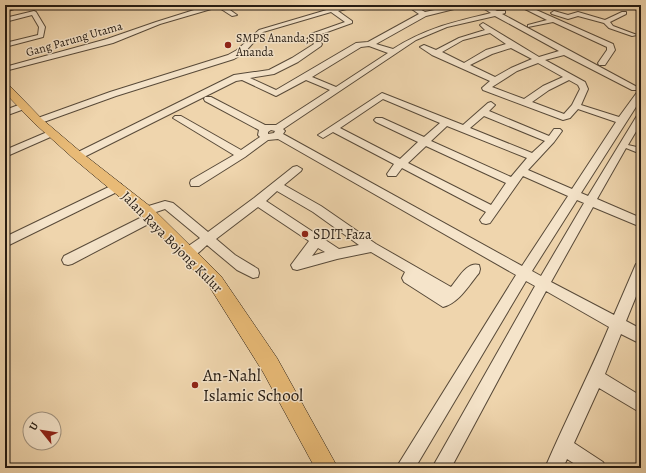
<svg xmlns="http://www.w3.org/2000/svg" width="646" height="473" viewBox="0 0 646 473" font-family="Alegreya,serif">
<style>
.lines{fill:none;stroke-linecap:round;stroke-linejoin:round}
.minor-casing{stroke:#584a39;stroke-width:2}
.major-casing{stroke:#251b12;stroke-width:1}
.minor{fill:#f5e4ca;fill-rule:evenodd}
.major{fill:#e8ba76;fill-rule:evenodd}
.poi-dot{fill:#8f2418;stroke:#f5e4ca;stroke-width:1.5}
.labels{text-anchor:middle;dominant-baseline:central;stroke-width:3;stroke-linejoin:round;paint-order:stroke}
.far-poi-label{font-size:12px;fill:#251b12;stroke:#f5e4ca;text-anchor:start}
.far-street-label{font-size:12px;fill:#251b12;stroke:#f5e4ca}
.poi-label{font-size:14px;fill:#251b12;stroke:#f5e4ca;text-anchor:start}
.street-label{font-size:14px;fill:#251b12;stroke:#f5e4ca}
.near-poi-label{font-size:17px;fill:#251b12;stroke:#f5e4ca;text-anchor:start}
</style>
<rect width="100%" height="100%" fill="#efd5ad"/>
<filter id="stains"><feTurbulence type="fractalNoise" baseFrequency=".005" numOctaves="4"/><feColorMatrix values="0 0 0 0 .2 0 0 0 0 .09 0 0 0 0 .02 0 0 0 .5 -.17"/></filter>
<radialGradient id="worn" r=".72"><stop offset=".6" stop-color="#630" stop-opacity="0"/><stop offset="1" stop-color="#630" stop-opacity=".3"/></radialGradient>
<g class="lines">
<g class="minor-casing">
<path id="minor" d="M16,5h10l-21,7v-4z
M210,5h13l14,10 -5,1 -14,-9 -58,17 -47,19 -108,28v-4l102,-28 49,-17z
M350,5h14l-26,6 14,10v2l-36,13 6,8 -1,2 -23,16 -24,12 -24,4 26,12 80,-47 12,-1 51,-28 -13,-9h7l12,7 34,-7 7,1 -40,10 -50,28 17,5c33,-21 61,-27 98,-36l-13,-8h8l11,6h8v2l-3,1 137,74 -1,2h-6l-68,-35 -19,5 40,22 3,7 -7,16 38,12 19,-26 3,-1v9l-60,94 7,3 50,-82 3,-1v10l-13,22 13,3v6l-15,-6 -29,51 44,19v9l-48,-20 -42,75 63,33 22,-51 5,-1v21l-15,37 15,8v15l-20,-10 -16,40 36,22v17l-42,-25 -25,55 29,19 3,6h-25l-14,-9 -4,9h-18c20,-47 44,-93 64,-141l-63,-36 -95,177h-19l103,-182 -9,-5 -111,187h-19l120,-193 -238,-136 -10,1 -23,17 -46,29h-8l-1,-3 1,-3 43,-25 -61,-37 2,-2h6l60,34 19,-13 -2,-2 1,-5 -54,-29 -1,-2 1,-2h6l54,28h11l54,-35 -24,-10 -30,16 -34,-16 -6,1 -154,77h-8l-1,-2 1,-2 160,-79 35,-5 23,-12 22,-14 -5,-7 2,-3 34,-12 -14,-10 -68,20 -20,22 -9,5 -118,37 -75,27 -3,1 -5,-3 2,-2 75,-27 118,-37 9,-5 22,-20 71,-21zM495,16l64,35 -20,6 -56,-34 -3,2 5,5 -26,8 -23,12 -12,-5 -4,2 12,8 58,26 -8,7 1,2 80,30 7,-2 8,-9 38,13 -44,67 -44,-19 26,-28 8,-11 -2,-2h-6l-5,7 -60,-25 6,-6 -4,-3 -3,1 -25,22 -81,-32 -64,42 5,3 10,-6 61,32 -7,10 1,2h8l6,-8 84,44 -6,8 2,3 4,1 4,-1 33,-47 45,20 -46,70 -239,-132 2,-3 -2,-2 133,-89 31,-13zM490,33l16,11 -20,6 -22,13 -22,-11 21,-12zM369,46l19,7 -52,34 -24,-10 49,-30zM511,48l21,11 -21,9 -16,9 -25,-12 22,-11zM538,63l25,14 -20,9 -19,13 -32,-12 25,-16zM569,80l9,5 2,4 -8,16 -8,9 -32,-12 17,-12zM383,99l57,24 -16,14 -42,-19h-6l-2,2 2,2 42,20 -18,17 -60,-31zM484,116l61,25 -13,12 -62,-25zM447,126l80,32 -16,19 -80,-36zM271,130l4,1 -1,2 -6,1v-2zM426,146l80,37 -15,22 -83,-42zM577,200l7,3 -43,73 -9,-5z
M517,5h8l88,39 2,6 -10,15h-6l-1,-2 9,-13v-3l-54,-25 -25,5v-2l19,-5z
M637,6l4,1v4l-6,-2 -1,-1z
M34,11l2,1 9,15 -2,10 -38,10v-4l33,-8 1,-8 -7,-12 -27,7v-4z
M554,11l14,4 10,-3 27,8 17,-8h4v2l-16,8 3,4 24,9 -5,1 -23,-8 -5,-5 -26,-7 -10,3 -16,-5 -1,-1z
M24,103l4,3 -1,2 -22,8v-6z
M52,130l5,3 -2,2 -50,22v-7z
M297,166l5,3 -1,2 -17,14 37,21 55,38 75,43c7,-8 16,-26 28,-22l1,4 -1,4c-10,12 -20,30 -36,34l-39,-25 -2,-4 3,-6 -34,-20 -34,7 -40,11 -4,-1 -2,-4 18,-24 -51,-34 -42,32 19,16 23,14 1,4 -1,4 -5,1 -16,-8 -30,-25c-7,6 -14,15 -23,12l-2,-4 2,-4 16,-11 -35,-29 -12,4 3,1 2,3 -2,3 -84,44 -4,1 -4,-1 -2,-4 2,-4 82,-41 -4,-1 -2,-3 2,-3 23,-7 8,2 35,29 46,-34 39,-31zM277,191l36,21 46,33 -20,4 -73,-48zM318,248l7,4 -13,4z
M117,183l4,1 1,3 -1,3 -116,57v-10z"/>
</g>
<g class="major-casing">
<path id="major" d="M5,84l4,1 33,34 40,34 69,54 70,69 56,82 61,110h-23l-52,-96 -54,-86 -68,-71 -67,-56 -40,-36 -29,-30z"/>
</g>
<use href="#minor" class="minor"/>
<use href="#major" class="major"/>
</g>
<g class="poi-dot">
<circle cx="228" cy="45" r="4"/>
<circle cx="305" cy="234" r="4"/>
<circle cx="195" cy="385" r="4"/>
</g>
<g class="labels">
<g class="far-poi-label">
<text x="236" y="38">SMPS Ananda;SDS<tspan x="236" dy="14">Ananda</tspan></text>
</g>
<g class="far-street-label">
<text transform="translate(74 39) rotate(-16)">Gang Parung Utama</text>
</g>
<g class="poi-label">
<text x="313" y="234">SDIT Faza</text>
</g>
<g class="street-label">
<text transform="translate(172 242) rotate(45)">Jalan Raya Bojong Kulur</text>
</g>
<g class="near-poi-label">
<text x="203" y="375">An-Nahl<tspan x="203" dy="20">Islamic School</tspan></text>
</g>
</g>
<rect width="646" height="473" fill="none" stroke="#efd5ad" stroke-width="20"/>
<rect x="6" y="6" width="634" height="461" fill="none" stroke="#251b12" stroke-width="2"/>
<rect x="10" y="10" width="626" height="453" fill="none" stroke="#251b12"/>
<g transform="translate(42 431) rotate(300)"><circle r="19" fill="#f5e4ca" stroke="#a29480"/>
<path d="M0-3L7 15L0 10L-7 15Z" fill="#8f2418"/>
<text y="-6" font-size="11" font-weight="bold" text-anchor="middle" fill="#251b12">U</text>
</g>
<rect width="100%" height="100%" filter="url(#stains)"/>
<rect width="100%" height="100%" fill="url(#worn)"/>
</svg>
